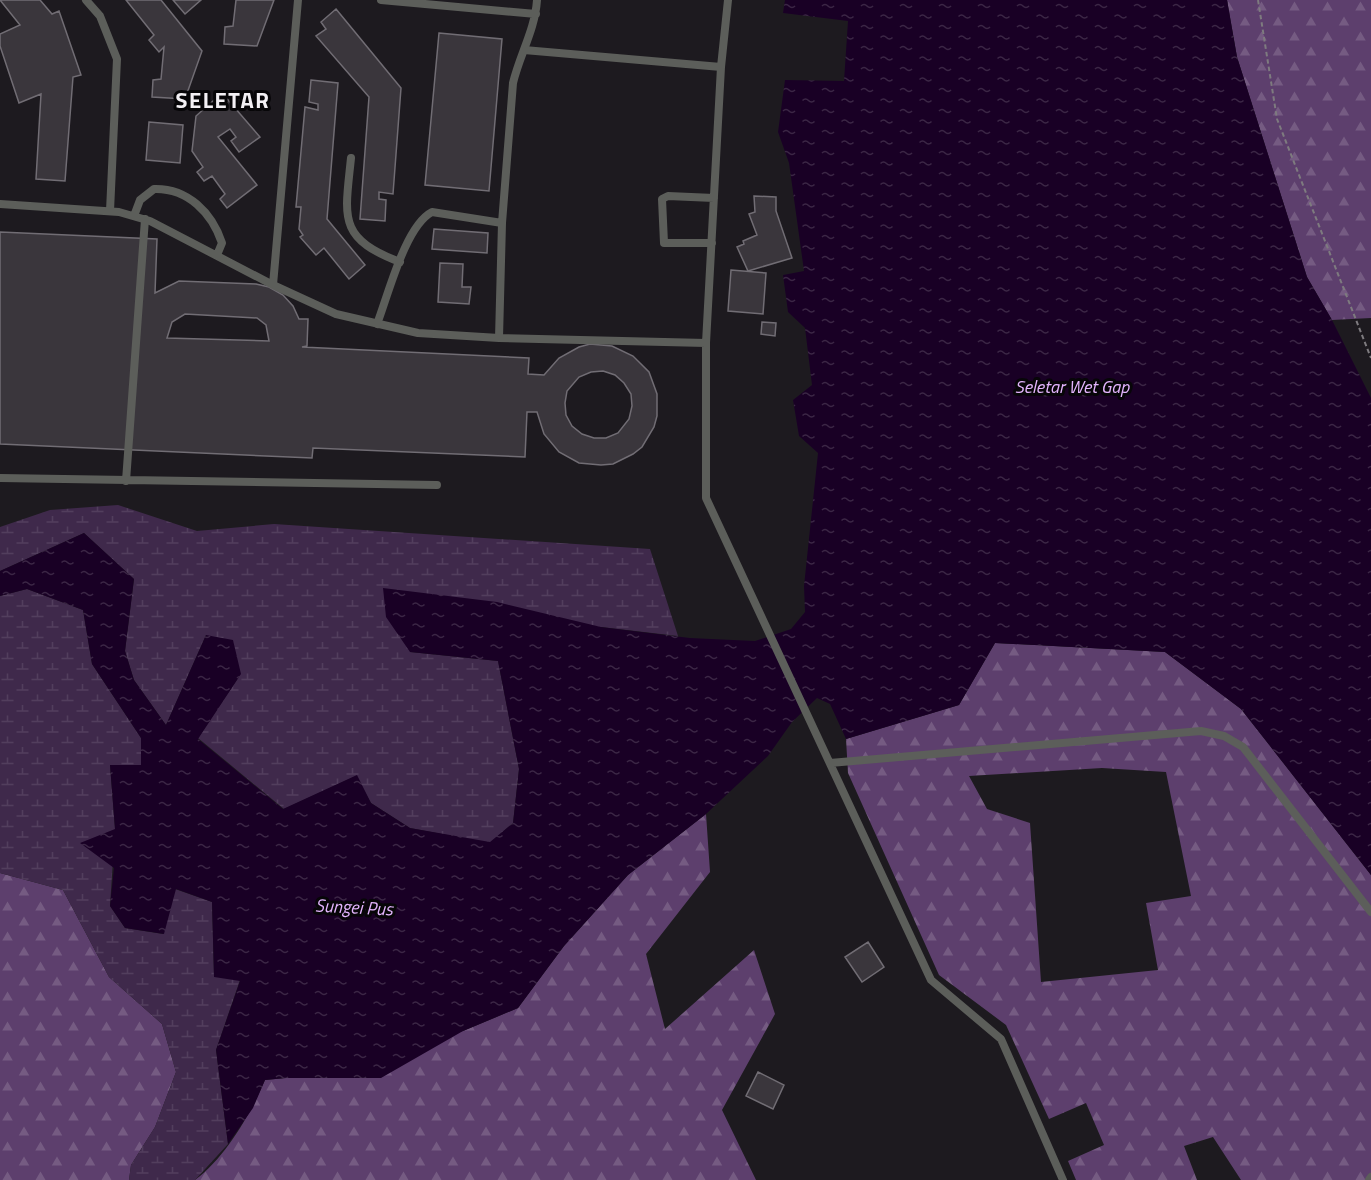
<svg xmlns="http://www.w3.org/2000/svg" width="1371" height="1180" viewBox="0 0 1371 1180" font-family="'Titillium Web',sans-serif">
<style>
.forest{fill:url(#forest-firs);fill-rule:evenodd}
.wetland{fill:url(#wetland-marsh)}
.water{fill:url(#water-ripples)}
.building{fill:#3a363c;stroke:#716d74;stroke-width:1.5;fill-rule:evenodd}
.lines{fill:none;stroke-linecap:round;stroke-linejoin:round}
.path{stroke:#7e7b7f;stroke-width:2;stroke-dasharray:4.5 3;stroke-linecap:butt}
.lane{stroke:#5c5e5a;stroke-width:8}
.labels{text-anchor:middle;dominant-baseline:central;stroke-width:6;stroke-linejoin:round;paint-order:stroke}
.water-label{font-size:18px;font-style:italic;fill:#e4b5fe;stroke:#070608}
.district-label{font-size:22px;font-weight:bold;letter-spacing:1.5px;fill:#f3f0f4;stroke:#070608}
</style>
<defs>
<pattern id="forest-firs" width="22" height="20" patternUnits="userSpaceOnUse" patternTransform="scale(1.5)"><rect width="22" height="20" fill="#5d3f6d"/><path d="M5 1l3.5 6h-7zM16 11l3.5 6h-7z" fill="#755b82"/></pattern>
<pattern id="wetland-marsh" width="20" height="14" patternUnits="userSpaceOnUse" patternTransform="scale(1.5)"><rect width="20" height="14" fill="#3f294b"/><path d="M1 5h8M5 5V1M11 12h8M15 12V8" fill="none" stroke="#523e5d"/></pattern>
<pattern id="water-ripples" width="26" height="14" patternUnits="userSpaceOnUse" patternTransform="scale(1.5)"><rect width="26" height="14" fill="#190025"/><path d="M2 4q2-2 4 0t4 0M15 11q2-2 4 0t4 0" fill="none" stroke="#3b2645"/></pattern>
</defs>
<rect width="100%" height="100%" fill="#1d1a1f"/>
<path class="forest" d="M1227,0h144v318l-39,2 -25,-43 -70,-220z
M995,643l170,9 76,57 130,166v305h-130l-28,-43 -29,9 13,34h-121l-8,-19 36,-16 -18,-42 -37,16 -43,-94 -67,-50 -91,-202 -2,-34 113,-34zM1102,768l64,4 25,124 -45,7 12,67 -117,12 -11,-159 -43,-14 -18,-33z
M706,814l4,58 -64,82 19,75 89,-79 21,64 -53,96 34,70h-561c30,-22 56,-67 70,-100l21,-2 177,-47 55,-23 46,-62 64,-71z
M0,873l63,17 46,87 53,47 14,48 -21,55 -24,38 -2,15h-129z"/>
<path class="wetland" d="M118,505l79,26 77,-7 376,25 28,87 -77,-9 -191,25 88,9 21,108 -6,54 -23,20 -80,-15 -39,-25 -15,-27 -72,33 -86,-71 42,-63 -34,-40 -40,90 -32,-45 -9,-29 9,-72 -50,-46 -84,38v-44l50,-17z
M27,589l56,21 9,54 49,74v27h-31l5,64 -5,77 15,22 38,6 12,-45 37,13 2,74 26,4 -24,70 12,94 -33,36h-66l2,-15 24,-38 21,-55 -14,-48 -53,-47 -46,-87 -63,-17v-277z"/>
<path class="water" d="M785,0h442l10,57 70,220 25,43 39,78v477l-130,-166 -76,-57 -170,-9 -36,62 -113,34 -16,-35 -13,-6 -25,24 -24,34 -62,58 -78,61 -64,71 -46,62 -55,23 -82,47h-95l-21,2 -12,28 -25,36 -12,-94 24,-69 -26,-4 -2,-75 -36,-13 -12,45 -39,-6 -15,-22 4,-38 -34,-25 35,-14 -5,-64h31v-27l-49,-74 -9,-54 -56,-21 -27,7v-25l84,-38 50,46 -9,72 9,29 32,45 40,-90 27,5 8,34 -43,65 85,70 74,-34 14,28 39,25 80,14 23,-19 6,-54 -21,-108 -88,-9 -24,-35 -3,-29 114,14 104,25 89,11 65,3 36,-12 14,-17 -1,-26 14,-133 -19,-17 -6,-36 19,-15 -7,-57 -17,-16 -5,-37 21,-4 -15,-108 -11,-31 7,-52 59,1 4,-60 -65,-8z"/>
<path class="building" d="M0,0h40l12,14 7,-3 22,64 -8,2 -8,104 -29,-2 5,-85 -22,9 -19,-57v-12l20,-9z
M126,0h35l41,51 -17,48 -33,-2 1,-17 8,-1 3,-32 -5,5 -10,-12 5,-5z
M173,0h28l-16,14z
M236,0h38l-17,46 -33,-2 1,-17 8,-1z
M336,9l65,79 -8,106 -14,-2v7l7,1 -1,21 -25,-2 9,-122 -53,-61 10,-7 -5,-7z
M439,33l63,6 -13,152 -64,-6z
M311,80l27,3 -11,136 38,46 -16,14 -25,-31 -8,7 -16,-18 3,-2 -4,-6 2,-22h-5l9,-100 13,3v-6l-9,-2z
M222,93l38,44 -21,15 -8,-11 5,-4 -6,-8 -12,8 39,48 -30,23 -7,-9 5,-5 -13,-18 -8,5 -7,-9 6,-5 -11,-16 4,-35z
M149,122l34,3 -3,38 -34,-3z
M754,196l22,1v14l16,47 -44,13 -11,-24 7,-3 -1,-3 14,-6 -8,-21 6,-2z
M434,229l54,4 -1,20 -55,-4z
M0,232l157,7 -2,54 24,-12 77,3 13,3 14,8 10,11 6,13h9l-1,27 -5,1 227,11 -1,16 16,1 15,-17 20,-11 11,-3 22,2 21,10 16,16 8,22v22l-3,11 -12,20 -9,7 -20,10 -12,1 -22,-2 -20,-11 -15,-18 -7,-22h-10l-2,45 -212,-9 -1,10 -312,-14zM185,314l72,4 9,7 3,16 -102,-3 5,-16zM603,371l12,4 9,8 7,11 1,12 -3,13 -11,14 -12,5h-12l-12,-4 -10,-8 -6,-11 -1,-12 2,-12 12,-14 12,-5z
M440,263l23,1 -1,23h9l-2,17 -31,-2z
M731,270l35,3 -3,41 -35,-3z
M762,322l14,1 -1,13 -14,-2z
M868,942l16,25 -22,15 -17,-25z
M758,1072l26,13 -11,24 -27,-13z"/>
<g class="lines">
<path class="path" d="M1258,0l19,119 94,239"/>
<path class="lane" d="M86,0l14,16 17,43 -7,152
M381,0l155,14
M728,0l-7,67 -15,276v155l225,482 70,59 62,141
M524,50l197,17
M351,158c-6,59 -14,80 49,104
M0,204l119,8 31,9 123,64 63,29 82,19 81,5 207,5
M134,216l6,-16 14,-11c34,-1 58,24 68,54l-5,12
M712,243h-48l-2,-44 6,-3 46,2
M273,285l25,-285
M377,324c11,-28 28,-98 55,-112l70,11
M499,338l3,-115 11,-140c7,-29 22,-53 24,-83
M0,478l437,7
M126,481l19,-262
M830,763l371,-32 23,5 19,11 128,165
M1369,1180l2,-3"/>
</g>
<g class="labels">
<g class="water-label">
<text x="1072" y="386">Seletar Wet Gap</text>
<text transform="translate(354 907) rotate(3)">Sungei Pus</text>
</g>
<g class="district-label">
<text x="223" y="100">SELETAR</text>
</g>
</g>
</svg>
